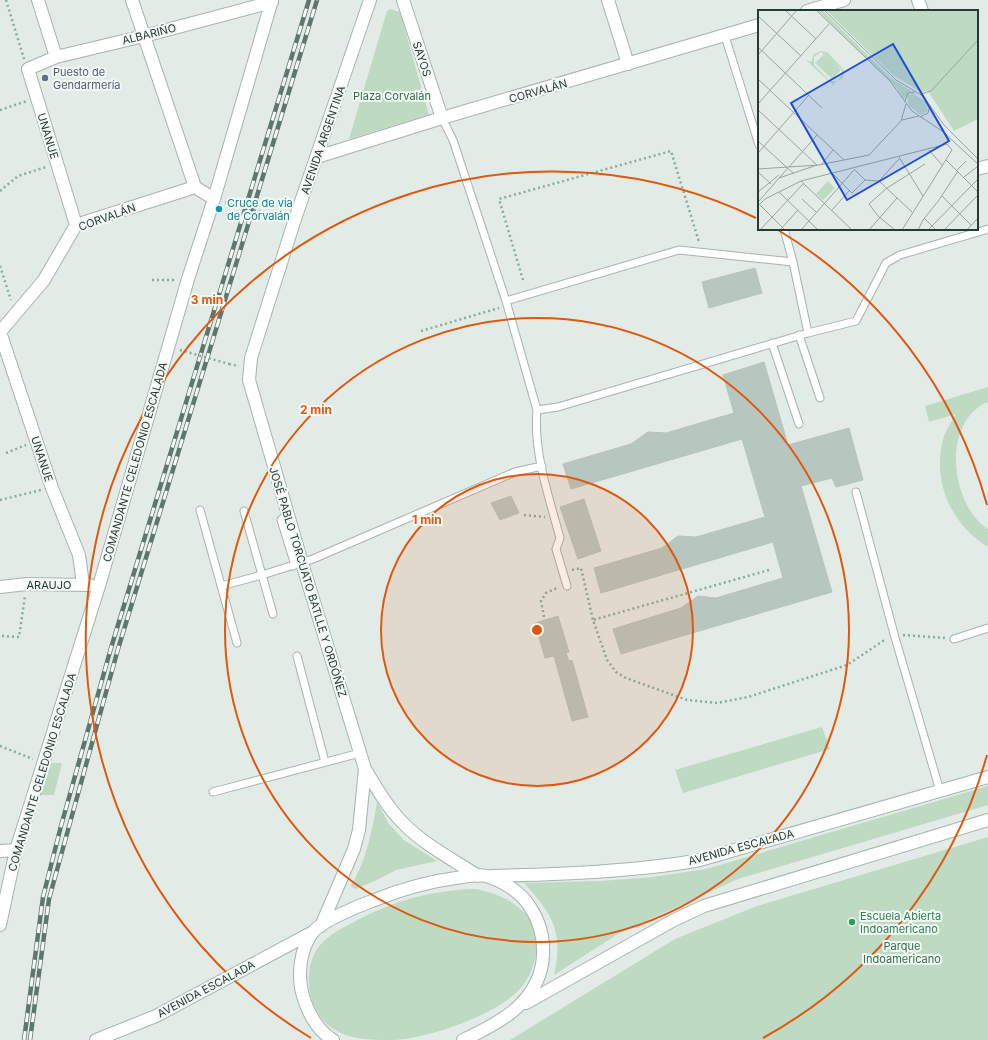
<svg xmlns="http://www.w3.org/2000/svg" width="988" height="1040" viewBox="0 0 988 1040" font-family="Inter,sans-serif">
<style>
.green{fill:#bedac3}
.building{fill:#b8c6c0;stroke:#b6c4bd}
.lines{fill:none;stroke-linecap:round;stroke-linejoin:round}
.lane-casing{stroke:#a6b3ad;stroke-width:9}
.street-casing{stroke:#a6b3ad;stroke-width:14}
.secondary-casing{stroke:#a2b6ae;stroke-width:14}
.path{stroke:#86ac9d;stroke-width:2.5;stroke-dasharray:2 3;stroke-linecap:butt}
.lane{stroke:#fff;stroke-width:7}
.street{stroke:#fff;stroke-width:12}
.secondary{stroke:#fff;stroke-width:12}
.rail-casing{stroke:#5f766e;stroke-width:4.5}
.rail{stroke:#f3f8f5;stroke-width:3;stroke-dasharray:9;stroke-linecap:butt}
.path-bridge{stroke:#86ac9d;stroke-width:2.5;stroke-dasharray:2 3;stroke-linecap:butt}
.ring{fill:none;stroke:#de580e;stroke-width:2}
.service-dot{fill:#5c6f8a;stroke:#f3f8f5;stroke-width:1.5}
.culture-dot{fill:#0f9aa8;stroke:#f3f8f5;stroke-width:1.5}
.leisure-dot{fill:#2e9e5b;stroke:#f3f8f5;stroke-width:1.5}
.labels{text-anchor:middle;dominant-baseline:central;stroke-width:4;stroke-linejoin:round;paint-order:stroke}
.street-label{font-size:11px;fill:#243b33;stroke:#f3f8f5}
.service-label{font-size:11px;fill:#4e5e75;stroke:#f3f8f5;text-anchor:start}
.park-label{font-size:11px;fill:#326e45;stroke:#f3f8f5}
.culture-label{font-size:11px;fill:#0d838f;stroke:#f3f8f5;text-anchor:start}
.leisure-label{font-size:11px;fill:#27864d;stroke:#f3f8f5;text-anchor:start}
.inset-road{fill:none;stroke:#97a59f;stroke-width:1}
.view{fill:#1d4ed8;fill-opacity:0.15;stroke:#1d4ed8;stroke-width:2}
.inset-edge{fill:none;stroke:#243b33;stroke-width:2}
.centre{fill:#de580e;stroke:#f3f8f5;stroke-width:2}
.ring-label{font-size:12px;text-anchor:middle;font-weight:bold;fill:#de580e;stroke:#f3f8f5;stroke-width:4;stroke-linejoin:round;paint-order:stroke}
</style>
<rect width="100%" height="100%" fill="#e3ebe7"/>
<path class="green" d="M390,9l10,3 29,103 -80,24 38,-128z
M988,387v15c-47,19 -38,103 0,127v18c-38,-23 -57,-68 -44,-111 3,-8 8,-15 12,-22l-27,8 -4,-16z
M822,727l8,22 -147,44 -8,-23z
M43,763h19l-8,32h-21z
M988,786v19l-250,74 -120,55 -64,41c10,-44 -2,-61 -30,-92l76,-2 52,-4 54,-8z
M377,802l12,22 15,16 33,21 -41,9 -21,11 -20,8 -4,-3c15,-26 21,-54 26,-84z
M988,837v203h-478l165,-101 82,-33z
M475,889c36,6 71,29 60,70 -3,12 -8,23 -17,32 -25,25 -93,49 -128,49 -21,0 -40,0 -58,-12 -26,-17 -31,-62 -11,-84 9,-10 21,-16 33,-22 38,-21 78,-32 121,-33z"/>
<path class="building" d="M755,268l7,25 -53,15 -7,-26z
M764,362l24,83 61,-17 14,52 -27,7 -4,-9 -31,8 31,106 -211,62 -8,-25 68,-21 17,-12 18,2 67,-20 -10,-36 -172,51 -7,-25 68,-20 16,-12 18,1 69,-20 -23,-78 -171,50 -8,-25 68,-20 17,-12 18,1 68,-20 -11,-38z
M511,496l8,17 -19,7 -9,-17z
M584,499l17,52 -23,8 -18,-52z
M558,616l11,36 -3,1 3,8 3,-1 16,57 -16,4 -18,-65 -9,2 -10,-35z"/>
<g class="lines">
<g class="lane-casing">
<path id="lane" d="M725,36l34,109
M442,118l11,22 53,161 173,-51 114,12 15,71
M784,229l9,33
M506,301l31,109
M799,335l21,63
M772,343l27,81
M856,492l38,142 46,157
M200,510l37,133
M244,511l18,64 51,-16 202,-87 27,-6
M287,514l-6,6 13,42 -1,4
M221,586l41,-11 11,39
M567,586l-11,-37 4,-11c-11,-41 -27,-86 -23,-128l21,-3 250,-74 48,-12 30,-58 14,-8 88,-26
M954,639l34,-11
M297,656l28,106
M213,792l147,-39"/>
</g>
<g class="street-casing">
<path id="street" d="M38,0l18,57
M132,0l63,187
M403,0l39,118
M608,0l20,64
M918,0l4,11
M807,11l37,-11
M317,157l125,-39 317,-93
M977,169l11,-3
M76,225l-48,-156 28,-12 88,-21 128,-34
M83,584l-4,-29 -27,-67 -52,-156 44,-52 32,-55 119,-38 19,12
M0,587l27,-3 63,1
M0,851l16,-1
M0,925l16,-75 83,-264 89,-307 26,-80 58,-199"/>
</g>
<g class="secondary-casing">
<path id="secondary" d="M370,0l-76,222 -43,136 -2,22 53,183 63,206c11,18 22,38 37,53 21,22 50,37 76,54
M491,876c69,-2 142,-4 209,-16l288,-83
M321,926l33,-77 5,-19 6,-61
M526,1003l148,-83 30,-14 284,-86
M96,1040l60,-24 157,-84
M333,1040c-16,-10 -25,-27 -30,-44 -6,-20 -3,-48 10,-64 9,-11 45,-26 59,-31 29,-12 59,-20 90,-24 8,-1 17,-3 24,-1 17,5 35,16 44,31 10,15 14,30 13,48 -2,46 -43,68 -80,85"/>
</g>
<path class="path" d="M6,0l18,59
M0,110l27,-9
M0,191l18,-15 28,-9
M0,266l11,34
M152,280h23
M523,280l-24,-81 172,-48 28,91
M421,331l78,-23
M229,364l10,2
M6,453l20,-8
M0,500l41,-10
M524,515l21,2
M572,570l9,-2 12,52
M769,570l-176,50 14,40 9,12 10,6 61,22 30,3 31,-6 99,-32 39,-26
M544,617l-3,-16 5,-8 13,-6
M903,635l43,3
M2,636l17,1 6,-41
M0,746l33,13"/>
<use href="#lane" class="lane"/>
<use href="#street" class="street"/>
<use href="#secondary" class="secondary"/>
<g class="rail-casing">
<path id="rail" d="M24,1040l19,-143 18,-71 50,-178 198,-648
M30,1040l19,-141 19,-69 50,-181 199,-649"/>
</g>
<use href="#rail" class="rail"/>
<path class="path-bridge" d="M225,202l58,16
M180,350l49,14"/>
</g>
<circle cx="537" cy="630" r="156" fill="#de580e" fill-opacity=".12"/>
<g class="ring">
<circle cx="537" cy="630" r="156"/>
<circle cx="537" cy="630" r="312"/>
<path d="M987 755A467 467 0 0 1 763 1038M311 1038A467 467 0 0 1 756 218M778 230A467 467 0 0 1 987 505"/>
</g>
<circle class="service-dot" cx="45" cy="78" r="4"/>
<circle class="culture-dot" cx="219" cy="209" r="4"/>
<circle class="leisure-dot" cx="852" cy="922" r="4"/>
<g class="labels">
<g class="street-label">
<text transform="translate(149 34) rotate(-14)">ALBARIÑO</text>
<text transform="translate(422 59) rotate(72)">SAYOS</text>
<text transform="translate(538 91) rotate(-16)">CORVALÁN</text>
<text transform="translate(48 136) rotate(73)">UNANUE</text>
<text transform="translate(323 140) rotate(-71)">AVENIDA ARGENTINA</text>
<text transform="translate(107 217) rotate(-20)">CORVALÁN</text>
<text transform="translate(42 459) rotate(72)">UNANUE</text>
<text transform="translate(135 462) rotate(-74)">COMANDANTE CELEDONIO ESCALADA</text>
<text transform="translate(308 582) rotate(73)">JOSÉ PABLO TORCUATO BATLLE Y ORDÓÑEZ</text>
<text x="49" y="585">ARAUJO</text>
<text transform="translate(42 772) rotate(-73)">COMANDANTE CELEDONIO ESCALADA</text>
<text transform="translate(741 847) rotate(-15)">AVENIDA ESCALADA</text>
<text transform="translate(206 989) rotate(-28)">AVENIDA ESCALADA</text>
</g>
<g class="service-label">
<text x="53" y="72">Puesto de<tspan x="53" dy="13">Gendarmería</tspan></text>
</g>
<g class="park-label">
<text x="392" y="96">Plaza Corvalán</text>
<text x="902" y="946">Parque<tspan x="902" dy="13">Indoamericano</tspan></text>
</g>
<g class="culture-label">
<text x="227" y="203">Cruce de vía<tspan x="227" dy="13">de Corvalán</tspan></text>
</g>
<g class="leisure-label">
<text x="860" y="916">Escuela Abierta<tspan x="860" dy="13">Indoamericano</tspan></text>
</g>
</g>
<g transform="translate(758 10)">
<rect width="220" height="220" fill="#e3ebe7"/>
<path d="M59,0h5l69,68 20,13 -7,8 -8,-12zM68,0h152v109l-24,12 -26,-40 -7,1 -28,-17zM63,41l6,1 17,18 -1,8 -9,5v3l-28,-26 5,2 3,-8zM63,42l21,18v5l-5,6h-7l-16,-16v-8zM66,44l17,16 -9,9 -17,-16zM155,83l13,9 2,9 -7,4 -12,-9 -2,-11zM70,171l7,7 -12,12 -7,-6z" fill="#bedac3" fill-rule="evenodd"/>
<path class="inset-road" d="M27,0l31,29M58,0l74,71 22,30 30,20 36,33M66,0l72,70 27,16 21,29 34,34M0,6l43,40M0,37l64,61M0,45l39,-45M0,69l86,81M163,84l10,-3 47,-51M147,91l3,-8 7,-1M0,94l71,-80M0,100l59,55 -38,13M162,107l8,-4 2,-8M144,110l17,-4M0,131l36,33M171,140l13,15M0,143l51,-58M141,147l24,39M188,150l32,32M63,155l12,-15M31,157l28,-32M0,159l61,-4 50,-10 32,-34 5,-17M96,159l11,11 14,1 33,31M199,160l9,-9M0,162l13,12M74,163l20,20 13,-13M206,167l14,-11M43,171l51,49M121,171l20,-22M0,182l21,-17M21,182l39,38M184,186l29,29M44,189l14,13M0,192l30,-34M1,194l26,26M0,196l7,-7 36,-18 146,-37 5,6 -50,80M74,200l17,-19M166,208l12,12M2,220l43,-46M22,220l18,-20M43,220l53,-60M111,220l28,-32M137,220l-17,-14 -9,-12 18,-16 38,-24M160,220l5,-10 16,-20 19,-29M170,220l50,-51M186,220l34,-35M209,220l11,-12"/>
<path class="view" d="M135,34l56,97 -102,59 -56,-97z"/>
<rect width="220" height="220" class="inset-edge"/>
</g>
<circle cx="537" cy="630" r="6" class="centre"/>
<g class="ring-label">
<text x="207" y="304">3 min</text>
<text x="316" y="414">2 min</text>
<text x="427" y="524">1 min</text>
</g>
</svg>
